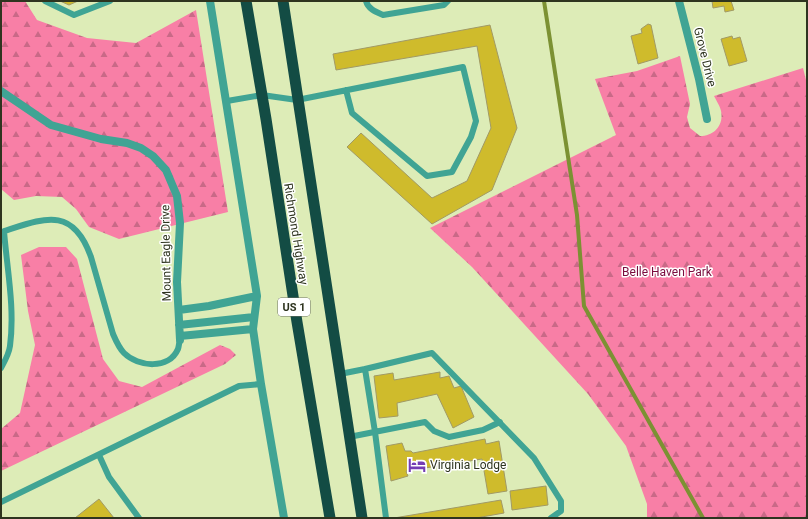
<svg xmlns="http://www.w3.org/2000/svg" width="808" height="519" viewBox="0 0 808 519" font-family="Roboto,sans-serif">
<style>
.forest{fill:url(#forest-firs)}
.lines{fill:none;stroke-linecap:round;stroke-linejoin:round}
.stream{stroke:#7c9133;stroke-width:4}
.building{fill:#cfbb2c;stroke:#a19a66}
.service{stroke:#40a494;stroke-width:6}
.minor{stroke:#40a494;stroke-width:8}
.trunk{stroke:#134c44;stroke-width:11}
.labels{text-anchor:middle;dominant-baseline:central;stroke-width:3;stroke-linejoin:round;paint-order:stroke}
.shield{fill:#fff;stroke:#6d7162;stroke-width:1}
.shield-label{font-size:11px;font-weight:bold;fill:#2e341f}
.street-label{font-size:12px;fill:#2e341f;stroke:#fff}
.park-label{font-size:12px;fill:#7b0b3e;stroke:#fff}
.poi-label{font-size:12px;fill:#2e341f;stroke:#fff;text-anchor:start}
</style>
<defs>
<pattern id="forest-firs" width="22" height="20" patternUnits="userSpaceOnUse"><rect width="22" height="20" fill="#f87fa6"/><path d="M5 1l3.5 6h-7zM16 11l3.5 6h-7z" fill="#c96987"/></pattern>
</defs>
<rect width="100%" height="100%" fill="#ddecb7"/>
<path class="forest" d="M1,1h24l12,19 50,18 49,5 60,-33 32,202 -109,27 -30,-12 -13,-18 -14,-12 -26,-1 -22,4 -13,-11z
M680,56l10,48 -3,13 3,11 10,8c14,0 24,-11 21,-25 -1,-5 -5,-11 -7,-15l89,-28 4,16v434h-160v-14l-21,-58 -38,-52 -116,-127 -42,-39 186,-93 -21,-56 42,-8z
M39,247h27l11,12 26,100 16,22 23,6 78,-42 10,4 6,6 -11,9 -224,107v-42l19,-16 15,-68 -7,-34 -7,-56z"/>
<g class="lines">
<path class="stream" d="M544,1l33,214 7,91 119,212"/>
</g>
<path class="building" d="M60,1h18l-9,4z
M712,1h19l3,9 -9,2 -1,-6 -11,2z
M648,24l3,1 7,33 -20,6 -7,-28 11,-3 -1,-4z
M490,25l27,103 -25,62 -60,34 -85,-77 14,-14 71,65 35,-17 24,-53 -14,-82 -141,24 -3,-16z
M732,36l1,3 7,-2 7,24 -18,5 -8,-27z
M440,372v6l9,-2 5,12 7,-2 13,31 -21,11 -16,-34 -40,9 1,13 -19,2 -5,-42 19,-3 1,7z
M485,439l1,5 13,-3 8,50 -19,3 -6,-35 -76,12 2,5 -17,5 -5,-35 16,-3 3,8h6l2,2z
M546,486l2,19 -36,5 -2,-19z
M99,499l15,19h-39z
M501,500l3,13 -28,5h-82z"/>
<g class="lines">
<path class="service" d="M45,1l29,14 36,-14
M366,1c2,8 10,11 17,14l61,-10 4,-4
M227,101l35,-6 35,5 166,-33 13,54 -5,16 -19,35 -25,4 -75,-63 -6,-23
M1,368c4,-7 8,-14 9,-22 5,-38 -3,-77 -6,-115 41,-13 69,-25 87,26l22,77c3,7 6,14 11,19 14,14 45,17 54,-4 1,-3 1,-7 2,-9
M340,374l25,-5
M349,437l76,-15 9,9 15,6 34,-7 17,-8
M99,455l10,22 30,41
M1,502l238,-116 22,-2
M386,518l-11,-86 -10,-63 67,-16 102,105 27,43v10l-10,7"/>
<path class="minor" d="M210,1l47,295 -4,33 8,55 23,134
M679,1l20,78 8,40
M1,91l50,34 50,14 26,4 14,5 12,8 13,14 11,26 3,27 -3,59 3,58
M179,310l30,-4 48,-10
M179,325l75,-8
M180,336l73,-7"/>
<path class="trunk" d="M246,1l20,118 31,203 33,196
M283,1l79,517"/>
</g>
<defs>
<g id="hotel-bare" transform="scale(1.38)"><path d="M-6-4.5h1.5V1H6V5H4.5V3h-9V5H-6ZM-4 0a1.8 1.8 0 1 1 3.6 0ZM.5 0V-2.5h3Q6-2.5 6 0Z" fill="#743db4" stroke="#fff" stroke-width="2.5" paint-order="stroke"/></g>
</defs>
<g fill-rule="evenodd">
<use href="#hotel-bare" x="417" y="465"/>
</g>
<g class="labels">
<rect class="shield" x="278" y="298" width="32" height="18" rx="3"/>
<g class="shield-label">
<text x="294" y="307">US 1</text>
</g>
<g class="street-label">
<text transform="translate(705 57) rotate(76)">Grove Drive</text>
<text transform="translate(296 234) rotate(81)">Richmond Highway</text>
<text transform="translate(166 253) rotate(-91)">Mount Eagle Drive</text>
</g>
<g class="park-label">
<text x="667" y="272">Belle Haven Park</text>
</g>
<g class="poi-label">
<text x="430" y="465">Virginia Lodge</text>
</g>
</g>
<rect width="808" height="519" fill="none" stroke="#2e341f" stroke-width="4"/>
</svg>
